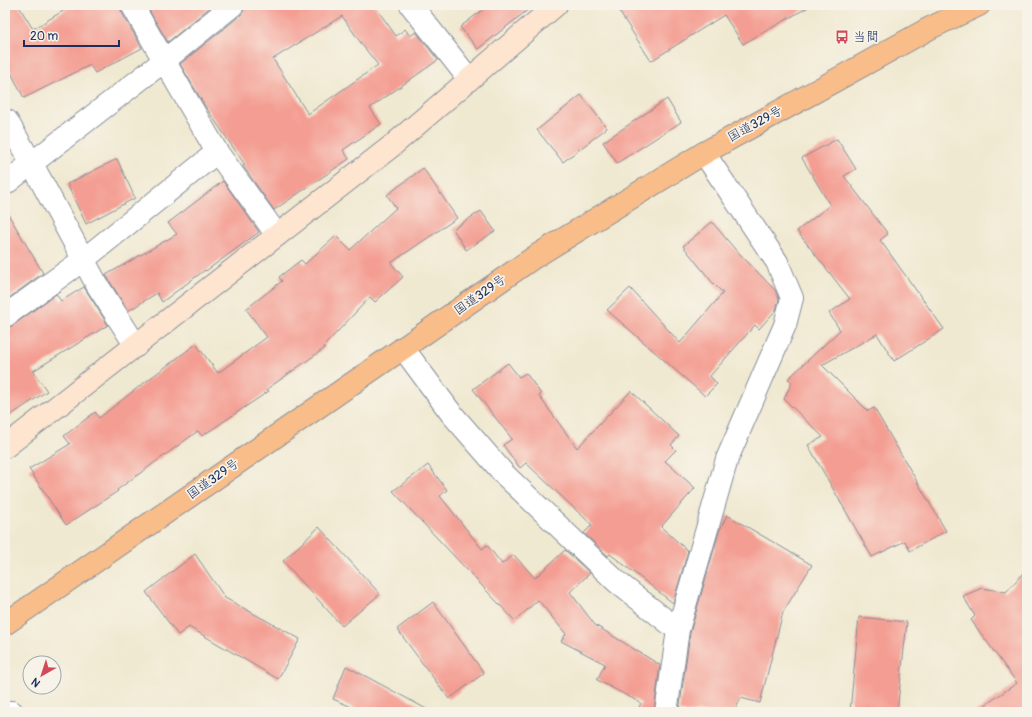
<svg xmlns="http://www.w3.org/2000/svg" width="1032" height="717" viewBox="0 0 1032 717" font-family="Pangolin,'Klee One',sans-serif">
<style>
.building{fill:#f49e93;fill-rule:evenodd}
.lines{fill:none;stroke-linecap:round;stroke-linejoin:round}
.street-casing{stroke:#868c98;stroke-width:24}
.secondary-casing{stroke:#868c98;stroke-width:24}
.highway-casing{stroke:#868c98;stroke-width:24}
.street{stroke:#fff;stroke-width:22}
.secondary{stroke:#fde5d0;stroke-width:22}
.highway{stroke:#f9bd89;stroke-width:22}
.labels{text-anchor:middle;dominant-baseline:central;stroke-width:3.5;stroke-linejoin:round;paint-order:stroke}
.poi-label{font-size:13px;fill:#1b2f5e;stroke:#f7f3e8;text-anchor:start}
.street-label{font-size:13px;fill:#1b2f5e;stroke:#f7f3e8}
</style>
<rect width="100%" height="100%" fill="#f7f3e8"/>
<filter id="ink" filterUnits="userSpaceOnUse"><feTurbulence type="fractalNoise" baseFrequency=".025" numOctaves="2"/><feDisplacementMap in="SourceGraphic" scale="8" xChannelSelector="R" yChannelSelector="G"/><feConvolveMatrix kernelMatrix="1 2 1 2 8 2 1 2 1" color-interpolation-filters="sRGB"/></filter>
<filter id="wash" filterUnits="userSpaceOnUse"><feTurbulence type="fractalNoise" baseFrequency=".012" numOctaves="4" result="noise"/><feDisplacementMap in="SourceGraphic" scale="16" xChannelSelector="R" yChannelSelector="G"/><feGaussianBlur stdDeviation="0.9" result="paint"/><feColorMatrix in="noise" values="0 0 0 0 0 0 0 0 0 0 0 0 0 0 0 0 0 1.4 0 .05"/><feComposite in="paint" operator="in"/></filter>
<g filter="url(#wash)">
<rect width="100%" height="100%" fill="#f0e9d1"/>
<g id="blocks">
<path class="building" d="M5,5h13l15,24 40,-24h47l1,6 21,37 -47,25 -5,-8 -66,33 -19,-37z
M146,5h67l-45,37z
M245,5h129l22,31 9,-7 5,7 6,-4 22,28 -68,48 11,16 -38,26 6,9 -75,51 -31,-44 2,-1 -40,-59 -25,-42 61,-49 3,-5zM342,16l21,30 15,19 -70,49 -35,-55z
M489,5h45l-56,44 -18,-22z
M615,5h197l-69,39 -19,-29 -73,46z
M581,95l26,33 -44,34 -26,-32z
M667,99l14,23 -64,41 -14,-21z
M837,139l19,30 -12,7 44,58 -8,6 64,89 -50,32 -17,-27 -55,31 46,46 6,-3 72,123 -36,20 -5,-10 -33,16 -64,-112 15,-8 -39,-38 8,-17 -4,-3 52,-49 -11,-17 21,-14 -53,-68 33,-26 -28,-47z
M117,159l18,39 -49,26 -19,-40z
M423,168l34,50 -66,45 12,14 -28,25 -5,-5 -46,49 1,2 -58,41 2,2 -67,45 -4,-5 -81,59 1,1 -52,34 -37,-56 41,-25 -6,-8 31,-24 4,6 37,-29 60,-45 22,29 49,-36 -21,-28 36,-28 -3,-4 22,-17 4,4 31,-28 14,14 46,-42 -9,-13z
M223,181l36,51 -53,39 -1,-1 -43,32 -5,-9 -29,18 -22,-36 71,-41 -9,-11z
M5,209l38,64 -38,28z
M481,211l14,20 -29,19 -13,-21z
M712,222l22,26 41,42 4,9 -3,11 -17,19 -4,-4 -45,51 7,8 -12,12 -98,-86 23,-22 50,55 43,-50 -11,-11 -29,-36z
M84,287l24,38 -75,46 14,20 -42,28v-91l7,-2 44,-32 5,7z
M508,363l11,14 7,-4 15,21 -2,2 38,52 54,-57 48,45 -8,9 5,5 -11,11 30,27 -34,39 27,24 -15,52 -63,-49 -2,2 -24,-23 8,-8 -66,-62 -6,5 -17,-23 9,-6 -39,-50z
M428,465l19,25 -7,6 42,53 5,-4 15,19 12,-9 21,23 30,-28 25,23 -20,19 25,33 65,40 -6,47h-17l4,-9 -44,-23 8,-16 -44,-23 5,-7 -28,-34 -23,21 -122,-130z
M727,515l85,50 -29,47 -23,91 -19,-5 -7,14h-55l11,-79 29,-101z
M319,527l61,67 -38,32 -59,-65z
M195,554l30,44 75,41 -22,40 -89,-52 -11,8 -32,-43z
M1027,569v143h-52l42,-29 -46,-63 4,-4 -12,-20 19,-8 24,4z
M433,602l51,71 -35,26 -52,-70z
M859,617l48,5 -10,90h-47z
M346,666l23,12 63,34h-69l-30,-13z"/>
</g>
</g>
<g filter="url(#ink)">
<use href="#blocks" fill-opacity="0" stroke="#868c98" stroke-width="1"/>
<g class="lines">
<g class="street-casing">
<path id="street" d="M132,5l85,147 60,83
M411,5l58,74
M7,121l25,43 64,119 40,63
M5,184l160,-124 68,-55
M5,316l78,-56 134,-108
M403,348l48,65 54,62 112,107 61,48
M5,712h7
M666,712l12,-82 49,-171 58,-134 7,-27 -15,-36 -73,-109"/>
</g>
<g class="secondary-casing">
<path id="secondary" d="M5,447l388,-302 163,-140"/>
</g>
<g class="highway-casing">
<path id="highway" d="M5,624l531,-368 168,-103 226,-125 49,-23"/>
</g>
<use href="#street" class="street"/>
<use href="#secondary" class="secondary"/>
<use href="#highway" class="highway"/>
</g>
</g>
<defs>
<g id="bus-bare" transform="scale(1.08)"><path d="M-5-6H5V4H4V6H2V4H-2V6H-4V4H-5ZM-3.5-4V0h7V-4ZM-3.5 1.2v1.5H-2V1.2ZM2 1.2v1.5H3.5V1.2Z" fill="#d1495b" stroke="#f7f3e8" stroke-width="2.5" paint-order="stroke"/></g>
</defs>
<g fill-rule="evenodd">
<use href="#bus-bare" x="842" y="37"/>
</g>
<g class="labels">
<g class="poi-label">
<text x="853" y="37">当間</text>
</g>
<g class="street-label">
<text transform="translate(755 124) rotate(-29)">国道329号</text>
<text transform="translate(480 295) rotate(-35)">国道329号</text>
<text transform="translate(213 479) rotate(-35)">国道329号</text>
</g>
</g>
<rect width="1032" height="717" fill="none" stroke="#f7f3e8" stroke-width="20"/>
<g transform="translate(42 675) rotate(219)"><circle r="19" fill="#f7f3e8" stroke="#9fa5b1"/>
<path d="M0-3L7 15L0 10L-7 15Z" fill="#d1495b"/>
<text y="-6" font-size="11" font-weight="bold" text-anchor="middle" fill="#1b2f5e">N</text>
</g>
<path d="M24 40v6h95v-6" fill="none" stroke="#1b2f5e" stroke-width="2"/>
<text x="30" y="40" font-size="12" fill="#1b2f5e" stroke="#f7f3e8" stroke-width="3" paint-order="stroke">20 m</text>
</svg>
